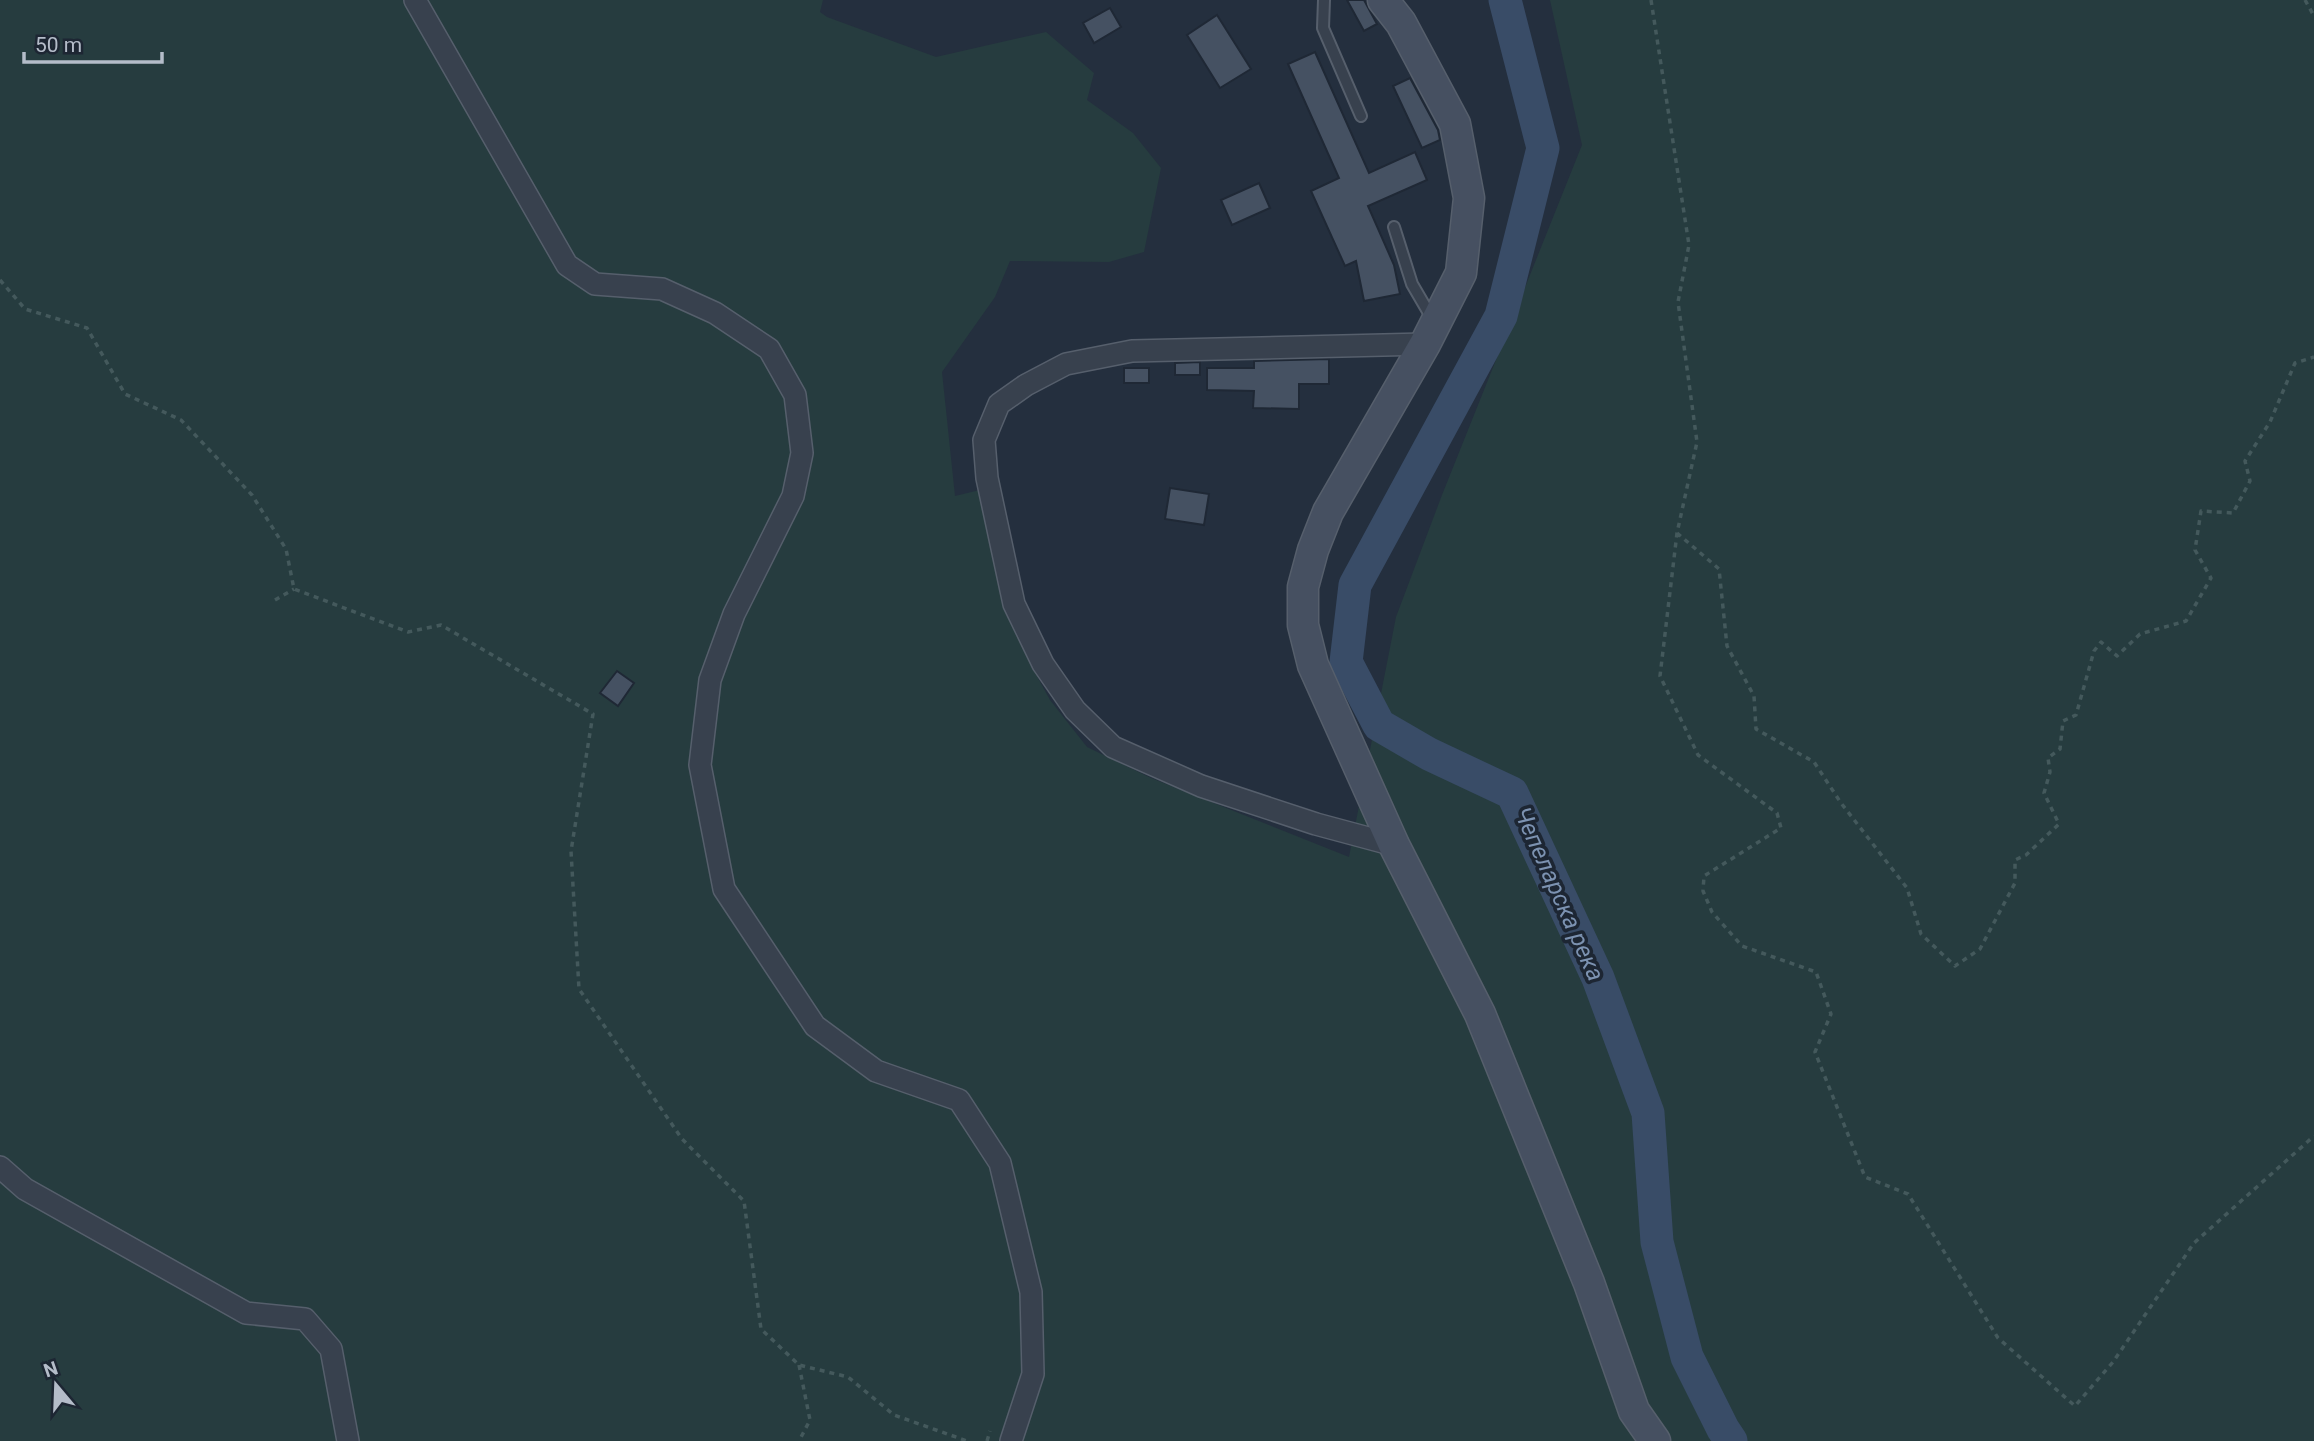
<svg xmlns="http://www.w3.org/2000/svg" width="2314" height="1441" viewBox="0 0 2314 1441" font-family="Roboto,sans-serif">
<style>
.green{fill:#263c3f}
.lines{fill:none;stroke-linecap:round;stroke-linejoin:round}
.river{stroke:#394c67;stroke-width:33}
.building{fill:#455162;stroke:#1f2835;stroke-width:2}
.service-casing{stroke:#565f6c;stroke-width:14}
.minor-casing{stroke:#565f6c;stroke-width:24}
.secondary-casing{stroke:#565f6c;stroke-width:33}
.path{stroke:#44595c;stroke-width:3.5;stroke-dasharray:5 5;stroke-linecap:butt}
.service{stroke:#38414e;stroke-width:10}
.minor{stroke:#38414e;stroke-width:21}
.secondary{stroke:#465061;stroke-width:30}
.labels{text-anchor:middle;dominant-baseline:central;stroke-width:7;stroke-linejoin:round;paint-order:stroke}
.water-label{font-size:24px;font-style:italic;fill:#7c92b1;stroke:#1d2633}
</style>
<rect width="100%" height="100%" fill="#242f3e"/>
<path class="green" d="M0,0h823l-3,12 7,5 109,40 110,-25 48,41 -7,27 46,33 28,35 -17,84 -35,10 -99,-1 -15,36 -53,75 13,124 29,-7 25,116 17,51 24,44 37,47 64,31 198,79 47,-240 46,-122 140,-350 -32,-145h764v1441h-2314z"/>
<g class="lines">
<path class="river" d="M1505,0l38,148 -42,168 -146,269 -9,77 33,63 50,29 83,39 86,185 50,135 9,129 30,115 36,72 8,12"/>
</g>
<path class="building" d="M1347,0h17l13,24 -13,7z
M1110,8l11,19 -27,16 -11,-20z
M1217,15l34,54 -31,19 -33,-53z
M1315,52l54,121 46,-21 12,28 -59,26 26,59 6,29 -36,7 -8,-40 -11,5 -34,-75 28,-13 -51,-114z
M1410,78l28,52 2,10 -18,8 -29,-62z
M1259,183l11,25 -38,17 -11,-25z
M1329,359v25h-30v25l-46,-1 1,-17 -47,-1v-22h47v-7z
M1200,362v13h-25v-12z
M1124,368h25v15h-25z
M1170,488l39,6 -5,31 -39,-6z
M617,671l17,12 -16,23 -18,-13z"/>
<g class="lines">
<g class="service-casing">
<path id="service" d="M1324,0l-1,28 38,88
M1394,227l18,57 21,36"/>
</g>
<g class="minor-casing">
<path id="minor" d="M415,0l152,265 28,19 67,5 53,24 54,36 26,46 7,58 -9,43 -59,118 -24,66 -10,85 24,124 91,137 61,45 83,29 41,63 31,129 2,82 -22,67
M1394,845l-78,-21 -115,-38 -88,-39 -38,-37 -32,-46 -29,-60 -27,-126 -3,-38 15,-36 27,-19 40,-21 66,-13 293,-7
M0,1167l25,22 221,124 59,6 26,30 17,92"/>
</g>
<g class="secondary-casing">
<path id="secondary" d="M1383,0l18,23 54,101 14,74 -8,75 -36,71 -97,168 -15,38 -10,37v38l10,40 81,180 86,169 109,269 45,128 21,30"/>
</g>
<path class="path" d="M1651,0l38,245 -11,57 19,140 -20,91 -17,143 38,79 79,58 4,15 -77,48 -1,15 9,21 30,34 74,26 15,42 -16,38 50,125 43,17 90,144 77,68 38,-44 81,-119 120,-107
M2305,0l9,16
M0,280l25,29 62,19 38,66 56,26 71,75 34,54 8,40 114,43 33,-7 152,89 -22,137 8,138 103,150 62,62 17,128 38,36 49,12 46,38 73,26
M1677,533l42,36 8,77 27,50 2,33 58,33 27,41 66,85 14,46 34,32 25,-17 35,-66v-23l11,-5 33,-31 -15,-31 6,-21 -2,-14 12,-9 3,-28 13,-6 18,-64 7,-9 16,14 23,-22 46,-13 25,-43 -16,-28 6,-39 32,2 17,-32 -5,-20 25,-39 25,-59 19,-6
M275,600l19,-11
M799,1365l11,55 -11,21
M987,1441l3,-10"/>
<use href="#service" class="service"/>
<use href="#minor" class="minor"/>
<use href="#secondary" class="secondary"/>
</g>
<g class="labels">
<g class="water-label">
<text transform="translate(1559 894) rotate(66)">Чепеларска река</text>
</g>
</g>
<g transform="translate(56 1385) rotate(341)" stroke="#1d2633" stroke-width="5" paint-order="stroke">
<path d="M0-5L12 26L0 18L-12 26Z" fill="#b4bcc9"/>
<text y="-10" font-size="19" font-weight="bold" text-anchor="middle" fill="#b4bcc9">N</text>
</g>
<path d="M24 52v10h138v-10" fill="none" stroke="#b4bcc9" stroke-width="3.5"/>
<text x="35" y="52" font-size="21" fill="#b4bcc9" stroke="#1d2633" stroke-width="5" paint-order="stroke">50 m</text>
</svg>
